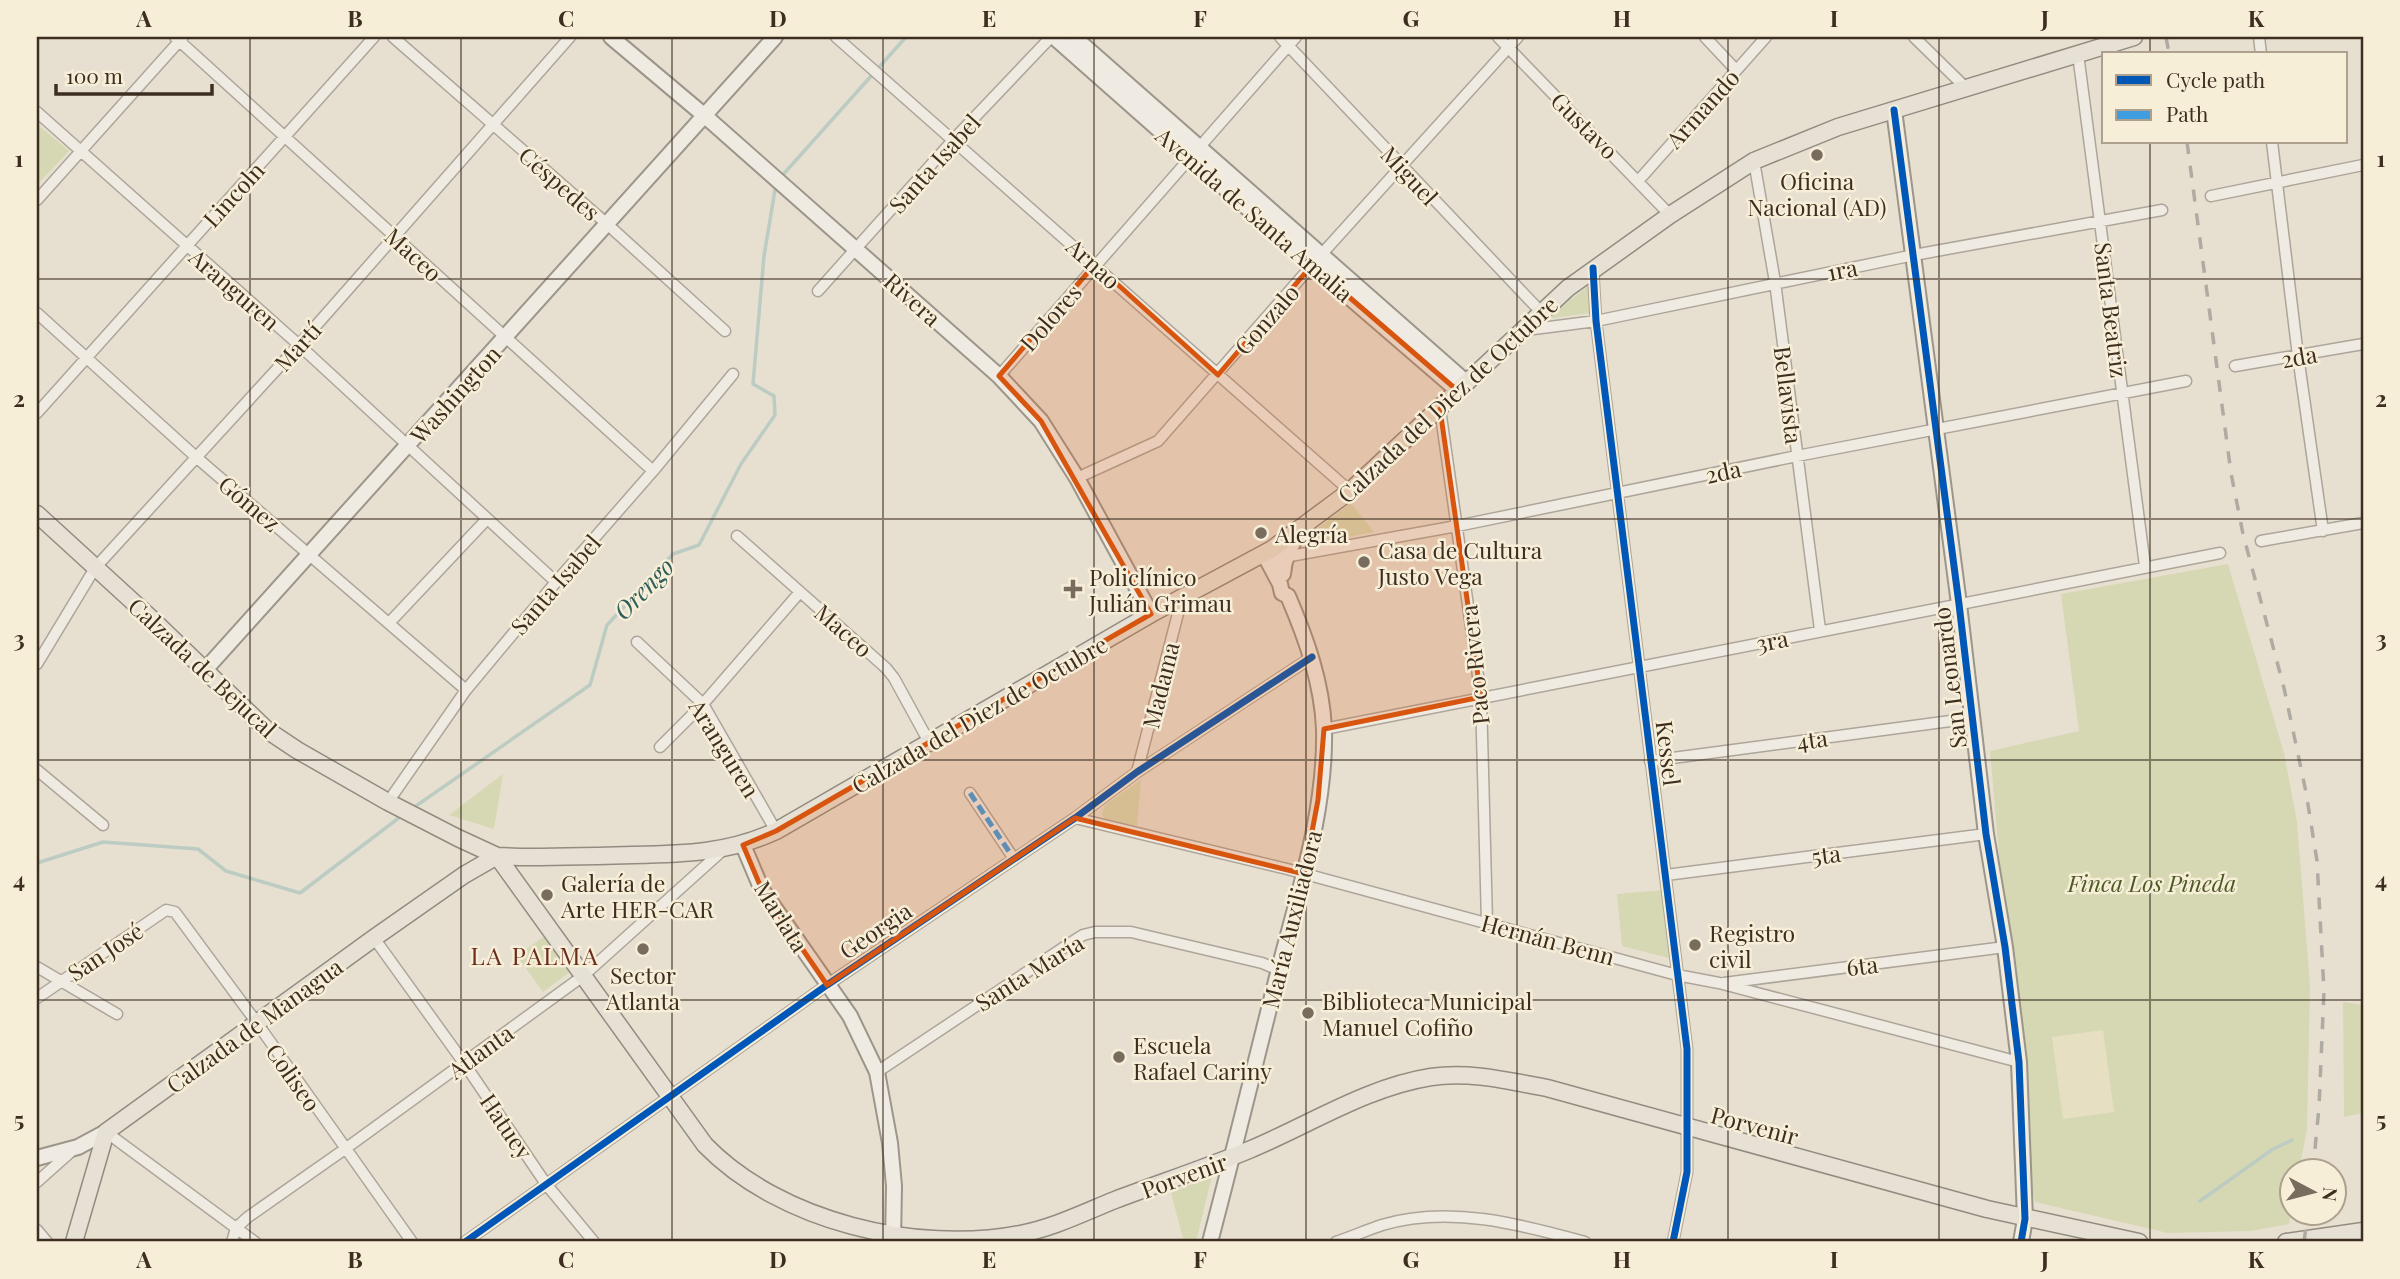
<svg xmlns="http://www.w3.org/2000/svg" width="2400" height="1279" viewBox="0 0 2400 1279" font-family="'Playfair Display',serif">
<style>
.farmland{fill:#e6dfc2}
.green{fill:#d6d7b3;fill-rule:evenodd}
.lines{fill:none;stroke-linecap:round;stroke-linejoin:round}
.stream{stroke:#bcccc2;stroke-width:3.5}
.street-casing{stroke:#ada599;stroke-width:13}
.secondary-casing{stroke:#9c958a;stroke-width:18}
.primary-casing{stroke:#928b80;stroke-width:19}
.street{stroke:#efebe3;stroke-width:10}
.secondary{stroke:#efebe3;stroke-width:14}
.primary{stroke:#e6e1d4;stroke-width:16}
.rail{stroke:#afaaa2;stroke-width:3.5;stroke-dasharray:12 12;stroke-linecap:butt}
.quiet{stroke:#3f9de0;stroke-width:5;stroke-dasharray:10 5;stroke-linecap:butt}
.cycleway-casing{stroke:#f7eed8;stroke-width:11}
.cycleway{stroke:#0057b8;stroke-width:7}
.marked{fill:#d7550e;fill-opacity:0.2;stroke:#d7550e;stroke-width:5;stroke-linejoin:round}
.grid{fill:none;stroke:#3d2e20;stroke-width:2;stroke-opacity:0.55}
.poi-dot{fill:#786c5e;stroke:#f7eed8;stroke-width:2.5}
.labels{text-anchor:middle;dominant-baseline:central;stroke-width:5;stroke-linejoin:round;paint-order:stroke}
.street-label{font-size:23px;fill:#3d2e20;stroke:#f7eed8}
.poi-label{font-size:23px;fill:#3d2e20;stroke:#f7eed8;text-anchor:start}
.park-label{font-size:23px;font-style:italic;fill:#4d5a26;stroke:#f7eed8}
.water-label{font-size:24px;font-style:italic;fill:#2f5d5a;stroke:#f7eed8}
.neighbourhood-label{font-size:24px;letter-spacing:2px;fill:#6b2e1e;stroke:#f7eed8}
.neatline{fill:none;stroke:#3d2e20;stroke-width:2.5}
.grid-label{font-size:23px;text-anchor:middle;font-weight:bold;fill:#3d2e20}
</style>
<rect width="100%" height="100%" fill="#e7e0d1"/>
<path class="farmland" d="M2103,1030l11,82 -51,7 -11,-82z"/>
<path class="green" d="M37,124l32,27 -32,34z
M1588,286l2,27 -44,6z
M1351,503l23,29 -58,11 -7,-2v-6z
M2228,564l56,189 13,69 13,164 -3,143 -8,41h-7l-1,40 -2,14 -39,7 -82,2 -133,-31 -4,-17 -4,-116 -20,-122 -17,-196 89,-20 -18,-137zM2103,1030l11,82 -51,7 -11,-82z
M503,774l-9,55 -45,-14z
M1141,780l-4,46 -32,-6 -3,-6 3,-9z
M1663,890l6,68 -47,-12 -5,-52z
M546,935l25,36 -28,21 -26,-36z
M2343,1002l20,3v108l-19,4z
M1212,1176l-16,66h-12l-13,-49z"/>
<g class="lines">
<path class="stream" d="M780,178l126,-141
M413,808l177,-123 17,-60 66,-71 26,-9 42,-81 34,-49 -1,-19 -21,-12 11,-128 12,-72
M37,863l66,-21 95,7 28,22 74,22 104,-79
M2200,1201l73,-52 19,-9"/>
<g class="street-casing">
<path id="street" d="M175,37l478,434
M393,37l214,187 118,107
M836,37l514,454
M1280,37l261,275
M1498,37l172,178
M1705,37l31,33
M1914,37l53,52
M2259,37l2,17
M2078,54l67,512
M37,112l262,233 257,237
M2272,142l26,214 25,175
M1754,161l21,121 45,348
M1639,180l127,-143
M2211,196l152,-31
M37,200l146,-163
M1593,269l3,52 91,728v123l-14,70
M818,291l136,-152 97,-102
M37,313l159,144 270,233
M1526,330l70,-9 318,-66 248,-45
M2235,366l128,-22
M999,376l297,-339
M1440,409l41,288 6,225
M37,413l337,-376
M1077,478l81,-37 162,-185 198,-219
M737,536l149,132 8,10 35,64
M2261,541l102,-18
M1268,560l189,-34 340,-70 389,-75
M389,623l98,-104
M637,642l66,62 73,127
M37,664l58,-96 204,-223 271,-308
M1324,729l896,-176
M660,747l43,-43 97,-112
M1650,761l323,-43
M37,770l66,55
M1137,772l45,-174
M970,793l44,66
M388,802l78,-112 90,-108 97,-111 80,-97
M1075,818l212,51 390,106 42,8 300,79
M1666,875l320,-41
M374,938l90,125 82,121 48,58
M37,967l80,47
M1724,983l281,-36
M37,998l129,-88 9,2 82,111 155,219
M877,1072l192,-128 14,-9 12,-3h36l131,31 17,7
M106,1132l149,110
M37,1182l37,-33
M37,1230l10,12
M232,1242l4,-14 12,-11 97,-68 238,-173 140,-126
M465,1242l362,-257 248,-167 62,-46 175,-115
M1336,1242c15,-5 31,-12 46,-17 67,-20 138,-1 203,17"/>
</g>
<g class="secondary-casing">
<path id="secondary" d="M611,37l94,79 294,260 42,45 36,57 74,136
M1054,37l258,228 146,126
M1074,37l393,346
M1894,110l65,494 27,230 19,113 14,115 6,157 -4,23
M1283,574c1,-17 8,-30 18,-43
M204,671l571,-634
M743,845l19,45 88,126 27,56 13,71 4,43 -1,56
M37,1158l41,-11 28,-15
M1210,1242c24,-91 46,-182 69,-273 20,-78 47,-159 45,-240 -2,-47 -18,-91 -36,-133l-6,-3 -2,-9 -16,-30"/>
</g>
<g class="primary-casing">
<path id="primary" d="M37,514l117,107 113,109 30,20 91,52 70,36 39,18 23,1c37,0 75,-1 113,-2 51,-1 96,-2 143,-24l375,-217 121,-65 78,-58 218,-203 102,-73 84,-54 84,-34 296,-90
M497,856l208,289c75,77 212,109 315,89 33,-6 65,-22 95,-34 45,-17 90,-32 134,-50 60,-25 118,-63 182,-73 38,-6 78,4 116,11l440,121 152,33
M74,1242l32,-110 268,-194 90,-63 33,-19
M2286,1242l77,-11"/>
</g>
<use href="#street" class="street"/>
<use href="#secondary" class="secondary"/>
<use href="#primary" class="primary"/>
<path class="rail" d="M2166,37l3,17
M2187,142l44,331 12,61 41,154 22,104 11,69 7,130 -5,116 -6,63
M2304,1242l4,-30"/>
<path class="quiet" d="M970,793l44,66"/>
<g class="cycleway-casing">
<path id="cycleway" d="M1894,110l65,494 27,230 19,113 14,115 6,157 -4,23
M1593,268l3,53 91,728v123l-14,70
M465,1242l362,-257 248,-167 62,-46 175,-115"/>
</g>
<use href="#cycleway" class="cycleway"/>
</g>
<path class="marked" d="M1095,264l123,111 94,-110 146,126 -18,18 41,288 -157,32 -6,71 -14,74 -229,-56 -248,167 -65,-95 -19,-45 33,-14 375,-217 -110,-193 -42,-45z"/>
<path class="grid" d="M250,37v1205M461,37v1205M672,37v1205M883,37v1205M1094,37v1205M1306,37v1205M1517,37v1205M1728,37v1205M1939,37v1205M2150,37v17M2150,142v1100M37,279h2326M37,519h2326M37,760h2326M37,1000h2326"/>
<g class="poi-dot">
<circle cx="1817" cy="155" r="7"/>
<circle cx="1261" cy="533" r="7"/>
<circle cx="1364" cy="562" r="7"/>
<path d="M1069.5 578.5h7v7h7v7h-7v7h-7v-7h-7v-7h7z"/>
<circle cx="547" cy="895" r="7"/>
<circle cx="1695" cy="945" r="7"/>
<circle cx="643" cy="949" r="7"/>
<circle cx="1308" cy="1013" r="7"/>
<circle cx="1119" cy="1057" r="7"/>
</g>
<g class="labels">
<g class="street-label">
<text transform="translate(1702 108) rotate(-48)">Armando</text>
<text transform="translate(1585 125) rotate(45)">Gustavo</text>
<text transform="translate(934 163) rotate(-48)">Santa Isabel</text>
<text transform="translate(1410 175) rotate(47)">Miguel</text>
<text transform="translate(560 183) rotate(41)">Céspedes</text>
<text transform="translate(233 194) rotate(-48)">Lincoln</text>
<text transform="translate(1255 214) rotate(41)">Avenida de Santa Amalia</text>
<text transform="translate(414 254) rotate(42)">Maceo</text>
<text transform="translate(1094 263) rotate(42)">Arnao</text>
<text transform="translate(1842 269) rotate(-11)">1ra</text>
<text transform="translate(235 289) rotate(41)">Aranguren</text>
<text transform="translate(913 299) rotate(42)">Rivera</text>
<text transform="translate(2112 310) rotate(83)">Santa Beatriz</text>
<text transform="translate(1050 317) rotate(-49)">Dolores</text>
<text transform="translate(1266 319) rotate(-49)">Gonzalo</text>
<text transform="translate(297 346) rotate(-48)">Martí</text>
<text transform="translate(2299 356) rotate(-10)">2da</text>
<text transform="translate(455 394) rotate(-48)">Washington</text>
<text transform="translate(1789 395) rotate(83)">Bellavista</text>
<text transform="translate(1447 399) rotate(-43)">Calzada del Diez de Octubre</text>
<text transform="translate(1723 471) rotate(-12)">2da</text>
<text transform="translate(250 503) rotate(40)">Gómez</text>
<text transform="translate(555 584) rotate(-49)">Santa Isabel</text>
<text transform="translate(844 630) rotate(41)">Maceo</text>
<text transform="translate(1772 640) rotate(-11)">3ra</text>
<text transform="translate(1474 665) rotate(-96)">Paco Rivera</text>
<text transform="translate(203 667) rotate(43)">Calzada de Bejucal</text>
<text transform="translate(1949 678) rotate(-97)">San Leonardo</text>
<text transform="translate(1160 685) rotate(-76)">Madama</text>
<text transform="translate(979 714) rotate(-30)">Calzada del Diez de Octubre</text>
<text transform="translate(1812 739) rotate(-8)">4ta</text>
<text transform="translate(725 748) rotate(58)">Aranguren</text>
<text transform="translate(1669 753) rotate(83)">Kessel</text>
<text transform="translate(1826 854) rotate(-7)">5ta</text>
<text transform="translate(782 916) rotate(58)">Marlata</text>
<text transform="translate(1291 919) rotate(-76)">María Auxiliadora</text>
<text transform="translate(875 930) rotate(-34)">Georgia</text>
<text transform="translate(1548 939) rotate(15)">Hernán Benn</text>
<text transform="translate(105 951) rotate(-34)">San José</text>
<text transform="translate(1862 965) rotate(-7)">6ta</text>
<text transform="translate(1029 972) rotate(-32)">Santa María</text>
<text transform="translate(254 1025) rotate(-36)">Calzada de Managua</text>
<text transform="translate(480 1051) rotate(-36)">Atlanta</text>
<text transform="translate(294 1077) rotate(55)">Coliseo</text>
<text transform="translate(1755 1125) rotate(15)">Porvenir</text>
<text transform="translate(507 1126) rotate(56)">Hatuey</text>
<text transform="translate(1184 1175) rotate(-20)">Porvenir</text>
</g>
<g class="poi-label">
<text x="1817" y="180" text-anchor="middle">Oficina<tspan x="1817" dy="26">Nacional (AD)</tspan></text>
<text x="1275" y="533">Alegría</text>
<text x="1378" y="549">Casa de Cultura<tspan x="1378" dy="26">Justo Vega</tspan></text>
<text x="1089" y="576">Policlínico<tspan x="1089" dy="26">Julián Grimau</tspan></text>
<text x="561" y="882">Galería de<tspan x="561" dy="26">Arte HER-CAR</tspan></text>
<text x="1709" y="932">Registro<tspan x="1709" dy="26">civil</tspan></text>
<text x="643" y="974" text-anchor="middle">Sector<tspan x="643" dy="26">Atlanta</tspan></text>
<text x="1322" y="1000">Biblioteca Municipal<tspan x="1322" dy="26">Manuel Cofiño</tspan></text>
<text x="1133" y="1044">Escuela<tspan x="1133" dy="26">Rafael Cariny</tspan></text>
</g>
<g class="park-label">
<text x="2152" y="882">Finca Los Pineda</text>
</g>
<g class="water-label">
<text transform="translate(643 588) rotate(-46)">Orengo</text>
</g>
<g class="neighbourhood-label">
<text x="535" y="955">LA PALMA</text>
</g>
</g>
<rect width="2400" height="1279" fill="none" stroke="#f7eed8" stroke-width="77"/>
<rect x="2102" y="52" width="245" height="91" fill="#f7eed8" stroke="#ada18e" stroke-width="2"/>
<rect x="2116" y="75" width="35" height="10" fill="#0057b8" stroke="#ada18e" stroke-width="2"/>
<text x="2166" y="88" font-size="21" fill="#3d2e20">Cycle path</text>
<rect x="2116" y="110" width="35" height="10" fill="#3f9de0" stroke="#ada18e" stroke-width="2"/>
<text x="2166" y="122" font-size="21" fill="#3d2e20">Path</text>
<g transform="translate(2313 1192) rotate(97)"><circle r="33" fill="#f7eed8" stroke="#ada18e" stroke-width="2"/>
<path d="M0-5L12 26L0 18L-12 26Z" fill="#786c5e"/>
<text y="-10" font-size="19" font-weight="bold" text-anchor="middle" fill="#3d2e20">N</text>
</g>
<path d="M56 84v10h156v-10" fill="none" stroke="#3d2e20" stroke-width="3.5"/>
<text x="66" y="84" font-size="21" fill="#3d2e20" stroke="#f7eed8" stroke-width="5" paint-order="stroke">100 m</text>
<rect x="38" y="38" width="2324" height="1202" class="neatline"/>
<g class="grid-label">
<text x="144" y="27">A</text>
<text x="355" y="27">B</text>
<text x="566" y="27">C</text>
<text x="778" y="27">D</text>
<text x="989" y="27">E</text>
<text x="1200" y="27">F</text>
<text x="1411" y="27">G</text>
<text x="1622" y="27">H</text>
<text x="1834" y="27">I</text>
<text x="2045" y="27">J</text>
<text x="2256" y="27">K</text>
<text x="19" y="167">1</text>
<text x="2381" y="167">1</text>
<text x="19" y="407">2</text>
<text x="2381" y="407">2</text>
<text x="19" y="647">3</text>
<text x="2381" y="647">3</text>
<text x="19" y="888">4</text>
<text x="2381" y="888">4</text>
<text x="19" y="1128">5</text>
<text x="2381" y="1128">5</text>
<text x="144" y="1268">A</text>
<text x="355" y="1268">B</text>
<text x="566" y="1268">C</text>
<text x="778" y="1268">D</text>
<text x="989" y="1268">E</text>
<text x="1200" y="1268">F</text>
<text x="1411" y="1268">G</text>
<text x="1622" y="1268">H</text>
<text x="1834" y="1268">I</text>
<text x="2045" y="1268">J</text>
<text x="2256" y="1268">K</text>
</g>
</svg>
